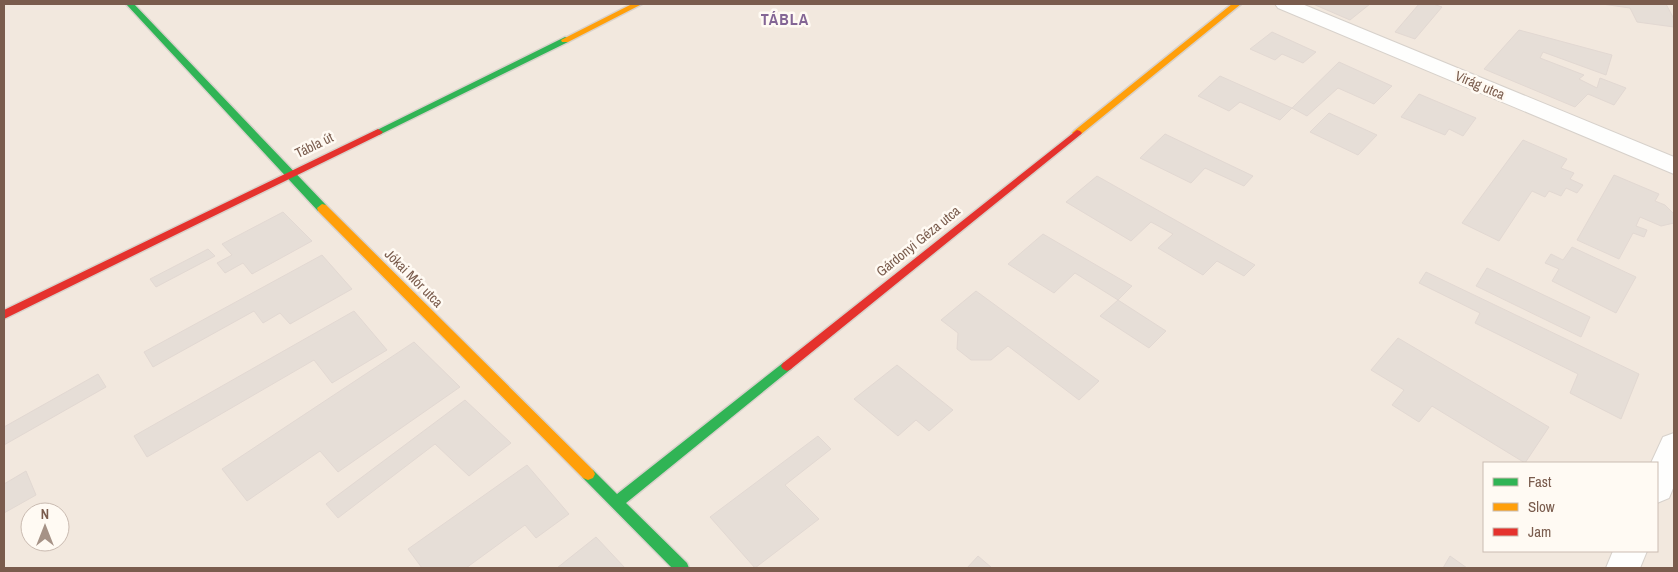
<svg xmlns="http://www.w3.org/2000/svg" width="1678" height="572" viewBox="0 0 1678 572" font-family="'Archivo Narrow',sans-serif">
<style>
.residential{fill:#f2e8de;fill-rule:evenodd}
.building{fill:#e6ded7;stroke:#e2d8d2}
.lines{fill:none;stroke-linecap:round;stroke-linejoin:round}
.street-casing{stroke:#d7d1cb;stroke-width:2}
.fast-casing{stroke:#d9d2cb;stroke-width:3}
.slow-casing{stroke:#d9d2cb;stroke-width:3}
.jam-casing{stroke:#d9d2cb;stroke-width:3}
.street{fill:#fefefd;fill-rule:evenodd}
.fast{fill:#30b455;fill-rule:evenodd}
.slow{fill:#ff9f0a;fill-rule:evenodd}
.jam{fill:#e5322d;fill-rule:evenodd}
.labels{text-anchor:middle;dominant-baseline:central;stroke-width:5;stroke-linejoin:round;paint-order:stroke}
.street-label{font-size:14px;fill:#7a5c4d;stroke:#fffaf3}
.far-district-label{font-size:16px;font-weight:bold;letter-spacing:1px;fill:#846695;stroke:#fffaf3}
</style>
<rect width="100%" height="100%" fill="#f9f5f0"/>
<path class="residential" d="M4,4h1670v564h-1670zM1484,463h173v88h-173zM30,512h30v30h-30z"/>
<path class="building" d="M1313,4h57l-20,16z
M1419,4h14l9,3 -27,32 -20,-7z
M1602,4h64l8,15v8l-37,-5 -7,-14z
M1519,30l93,25 -6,20 -63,-23 -3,6 44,17 -5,4 18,9 3,-10 26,10 -12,17 -26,-11 -13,13 -91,-38z
M1272,32l44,20 -13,11 -21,-9 -7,6 -25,-11z
M1339,62l53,24 -18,18 -36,-16 -31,28 -15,-8z
M1220,76l72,32 -12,12 -40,-18 -11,9 -31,-15z
M1419,94l57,24 -13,18 -14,-7 -4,6 -44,-18z
M1329,113l48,22 -19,20 -48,-23z
M1165,134l88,42 -9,10 -39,-18 -14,15 -51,-25z
M1523,140l44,19 -6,9 13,5 -4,6 13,6 -6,8 -11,-5 -5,8 -12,-5 -4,6 -13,-6 -33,50 -37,-18z
M1614,175l45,19 -4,7 10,4 9,9v9l-13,3 -21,-9 -4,9 11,4 -3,7 -11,-4 -14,26 -42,-19z
M1097,176l158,89 -11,11 -27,-15 -14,14 -45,-27 15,-14 -22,-12 -20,19 -65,-39z
M283,212l29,29 -60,33 -9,-11 -18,10 -8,-10 15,-8 -10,-11z
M1043,234l89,52 -14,14 -43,-27 -21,20 -46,-29z
M1572,247l64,30 -20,36 -64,-32 7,-12 -14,-6 6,-9 12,6z
M208,249l7,7 -59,31 -6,-8z
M322,255l30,34 -62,35 -10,-11 -17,10 -9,-12 -101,56 -9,-15z
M1487,268l103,49 -9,20 -105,-51z
M1426,272l213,102 -18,45 -51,-26 8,-19 -103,-51 5,-10 -61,-30z
M976,291l123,90 -20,19 -71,-54 -17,14h-20l-14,-11 1,-16 -17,-13z
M1118,300l48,31 -17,17 -49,-32z
M354,311l33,39 -55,33 -18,-23 -167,97 -13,-21z
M1398,338l151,89 -24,36 -93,-57 -13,16 -27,-17 12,-15 -33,-20z
M414,342l46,45 -122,85 -18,-21 -73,50 -25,-32z
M897,365l56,45 -24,21 -13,-11 -18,16 -44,-37z
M98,374l8,13 -102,58v-18z
M465,400l46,43 -42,33 -34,-32 -97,74 -12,-14z
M818,436l13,13 -46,36 34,34 -64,49 -45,-51z
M527,465l42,49 -33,24 -11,-13 -59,43h-44l-14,-19z
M26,471l10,24 -32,18v-29z
M596,537l29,31h-68z
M978,556l14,12h-25z
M1450,556l17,12h-24z"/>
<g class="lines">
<g class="street-casing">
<path id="street" d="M1275,4h27l372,153v17l-396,-166z
M1674,433v53l-5,12 -12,5v-40h-6l12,-26z
M1613,551h34l-7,17h-34z"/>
</g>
<g class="fast-casing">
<path id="fast" d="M126,4h8l192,201 1,3 -1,3h-8z
M565,37l3,1v4l-187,92 -3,1 -5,-3z
M787,361l4,2 2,3 -2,3 -165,134 61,60 2,5h-17l-89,-90 -2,-4 2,-4 5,-2 5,2 24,24 166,-131z"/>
</g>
<g class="slow-casing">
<path id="slow" d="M632,4h10l-74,38h-6l-1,-2z
M1232,4h9l-161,131h-6l-2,-2 2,-2z
M322,204l4,1 267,265 2,4 -2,4 -5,2 -5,-2 -265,-267 -1,-3z"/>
</g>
<g class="jam-casing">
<path id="jam" d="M378,129l5,3 -2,2 -377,185v-9z
M1077,130l3,1 2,2 -2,2 -289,234 -4,2 -4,-2 -2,-3 2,-3z"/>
</g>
<use href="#street" class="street"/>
<use href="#fast" class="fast"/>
<use href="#slow" class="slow"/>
<use href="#jam" class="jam"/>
</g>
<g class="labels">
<g class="street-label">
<text transform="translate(1480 85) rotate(23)">Virág utca</text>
<text transform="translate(314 145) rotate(-26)">Tábla út</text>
<text transform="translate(918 241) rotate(-39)">Gárdonyi Géza utca</text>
<text transform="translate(414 278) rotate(45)">Jókai Mór utca</text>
</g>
<g class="far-district-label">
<text x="785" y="19">TÁBLA</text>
</g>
</g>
<rect width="1678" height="572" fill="none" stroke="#7a5c4d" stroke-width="10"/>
<rect x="1483" y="462" width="175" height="90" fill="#fffaf3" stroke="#cabbb1"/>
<rect x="1493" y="478" width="25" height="8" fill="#30b455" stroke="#cabbb1"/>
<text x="1528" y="487" font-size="15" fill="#7a5c4d">Fast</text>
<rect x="1493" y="503" width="25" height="8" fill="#ff9f0a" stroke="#cabbb1"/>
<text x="1528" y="512" font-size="15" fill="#7a5c4d">Slow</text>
<rect x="1493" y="528" width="25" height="8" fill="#e5322d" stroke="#cabbb1"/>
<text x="1528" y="537" font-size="15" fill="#7a5c4d">Jam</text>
<g transform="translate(45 527)"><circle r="24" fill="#fffaf3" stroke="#cabbb1"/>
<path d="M0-4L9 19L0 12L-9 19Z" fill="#a69286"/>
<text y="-8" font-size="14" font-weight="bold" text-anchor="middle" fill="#7a5c4d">N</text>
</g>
</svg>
